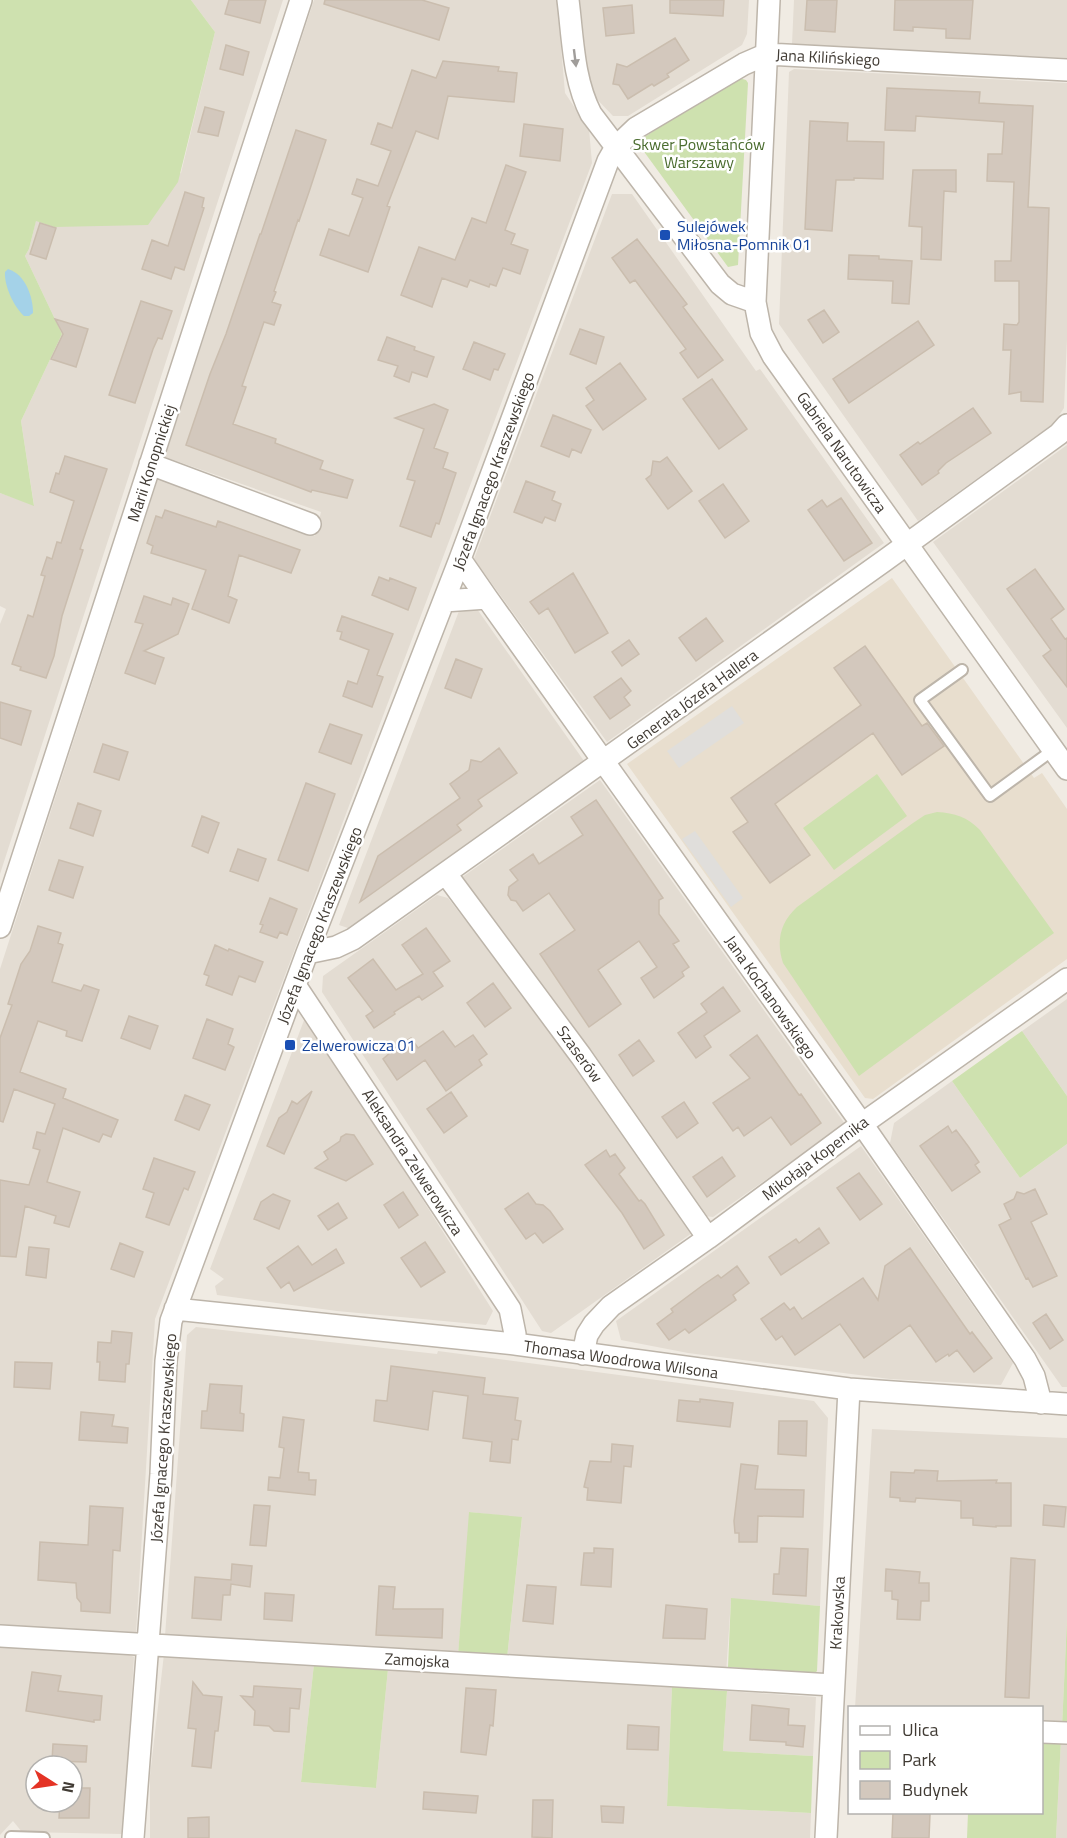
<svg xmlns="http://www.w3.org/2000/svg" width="1067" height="1838" viewBox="0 0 1067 1838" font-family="'Titillium Web',sans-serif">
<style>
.residential{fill:#e3dcd2;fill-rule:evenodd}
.education{fill:#e8dece}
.green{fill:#cee1af}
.parking{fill:#e0dedb}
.water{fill:#a4d2e8}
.building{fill:#d3c8bd;stroke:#cabdae;stroke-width:1.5}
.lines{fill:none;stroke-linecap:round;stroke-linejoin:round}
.service-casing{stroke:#bdb5aa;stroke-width:14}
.minor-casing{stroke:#bdb5aa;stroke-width:24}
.service{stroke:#fff;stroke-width:10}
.minor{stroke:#fff;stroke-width:21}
.oneway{fill:#a09d9a}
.transit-dot{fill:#1a4fb4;stroke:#fff;stroke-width:2}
.labels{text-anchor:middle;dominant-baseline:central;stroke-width:5;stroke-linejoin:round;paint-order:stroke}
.street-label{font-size:16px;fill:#413b34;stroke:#fff}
.park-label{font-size:16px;fill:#4a6c2e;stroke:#fff}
.transit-label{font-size:16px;fill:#164399;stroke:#fff;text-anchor:start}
</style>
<rect width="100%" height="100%" fill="#f0ebe3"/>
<path class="residential" d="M191,0h92l-283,874v-250l6,-15 -6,-3v-113l34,12 -13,-84 41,-87 -37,-78 4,-7 7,-29 18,7 127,-54 34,-141z
M314,0h243l8,93 24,36 3,34 -437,1156 -19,315 -136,-9v-656l158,-490 157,57 6,-24 -156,-55z
M580,0h169l-2,34 -5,11 -114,71h-15l-24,-25z
M794,0h273v58l-275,-14z
M794,69l273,14v256l-3,69 -10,15 -136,98 -139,-197 10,-252z
M612,194h20l124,177 4,-2 124,174 -277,199 -133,-183z
M1067,445v283l-134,-186z
M477,609l107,152 -233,168 -12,-4 120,-314z
M600,780l245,344 -132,93 -8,-1 -244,-338z
M437,895l11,3 84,108 160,227 -141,100 -9,-2 -220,-339 1,-16z
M1067,999v97l-45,-65z
M306,1015l187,296 -7,14 -149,-14 -120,-16 -2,-9 9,-7 -14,-10z
M952,1081l68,97 47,-34v243h-5l-172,-244 4,-20z
M861,1146l152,217 -12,22 -111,-6 -202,-26 -67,-13 -5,-19z
M196,1327l241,27 1,-3 376,50 14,17 -8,188 -89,-7 -5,75 -219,-16 15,-140 -52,-6 -12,143 -293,-19 22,-301z
M872,1429l195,9v181l-5,108 -20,-1v-18h-187z
M0,1644l123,8 11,5 -11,177 -101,-2 -9,-11 -13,14zM36,1766h36v36h-36z
M164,1654l150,10 -13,118 75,6 12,-119 284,18 -5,119 144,7 -1,25h-660v-62z
M727,1691l89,6 -3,59 -90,-5z
M1061,1739h6v99h-11z"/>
<path class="education" d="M892,578l142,200 8,-5 25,36v150l-194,140 -8,-1 -238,-334z"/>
<path class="green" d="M0,0h191l24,32 -37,150 -30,43 -94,2 -18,-6 -7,28 -4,7 37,78 -41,87 13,85 -34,-13z
M736,77l10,3 2,3 -10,182 -10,2 -91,-125z
M877,774l30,42 -73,54 -31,-42z
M937,812c18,1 30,5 43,18l74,103 -195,143 -76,-113c-7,-22 -3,-40 14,-56l116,-84 12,-8z
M1022,1031l45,65v48l-47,34 -68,-97z
M469,1512l53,5 -15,141 -49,-3z
M731,1598l89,8 -3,65 -2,2 -87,-6z
M1067,1620v107h-5z
M314,1664l74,5 -12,119 -75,-6z
M672,1687l55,4 -4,60 90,5 -2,57 -144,-7z
M1042,1738l19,1 -5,99h-89l1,-25 74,-1z"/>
<path class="parking" d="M732,706l12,17 -65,45 -12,-17z
M695,831l48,67 -12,9 -49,-68z"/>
<path class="water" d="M8,269c17,5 25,27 25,44l-4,3h-5c-10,-9 -20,-30 -19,-44z"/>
<path class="building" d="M229,0h37l-6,23 -35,-9z
M325,0h97l27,8 -10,32 -115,-36z
M670,0h54l-1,16 -53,-3z
M807,0h30l-2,32 -30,-2z
M895,0h78l-3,39 -24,-1v-9l-33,-2v4l-19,-1z
M632,5l2,28 -28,3 -3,-28z
M675,38l14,22 -22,14 2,3 -15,9 -2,-2 -24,15 -9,-14 -6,-1 4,-20 10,3z
M226,45l23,7 -6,23 -23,-6z
M443,61l56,6 -1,4 19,2 -3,29 -66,-6 -10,43 -22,-8 -29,75 3,1 -22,65 -48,-17 9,-26 20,7 14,-38 -11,-4 5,-15 21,7 13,-35 -20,-7 7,-21 14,5 20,-58 24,8z
M887,88l93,4 -1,11 54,3 -5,101 21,1 -6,194 -22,-1v-9l-12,2 2,-44h-8l1,-26 13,1 2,-3v-41h-24v-20h16l3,-79 -27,-1 1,-27h14l2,-32 -88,-6 -1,15 -30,-1z
M205,107l19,5 -6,24 -20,-4z
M810,121l38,2 -1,18 37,1 -1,37 -29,-1v2h-18l-4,51 -27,-2z
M524,124l39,5 -3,32 -40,-5z
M296,130l30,10 -17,52 -10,29 -1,-1 -24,71 2,1 -4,10 9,3 -7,20 -10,-3 -22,64 4,1 -13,37 43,15 -1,4 48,18 -3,8 33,11 -6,18 -35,-8 -1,2 -125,-47 24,-71 16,-40 34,-100h1z
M506,165l20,7 -21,58 10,4 -4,10 17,6 -8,24 -17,-6 -7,18 -6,-2 -1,3 -19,-7 -3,7 -25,-9 -10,29 -31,-12 18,-48 36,13 17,-42 14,5z
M913,170h43v22l-12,-1 -3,69 -20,-1 1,-32 -13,-1z
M185,192l19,6 -2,9 2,1 -20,62 -9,-3 -4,12 -29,-10 10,-29 16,6z
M40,223l16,5 -10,31 -16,-5z
M637,239l50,65 -4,3 40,53 -25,18 -18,-25 6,-4 -51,-69 -5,3 -18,-25z
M849,255l30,1v3l33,2 -3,43 -17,-1 1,-22 -45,-2z
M141,301l31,10 -10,28 -4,-1 -5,11 -18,54 -26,-8z
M824,310l15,22 -16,11 -15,-23z
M55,319l33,10 -12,38 -25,-8 12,-25z
M918,321l16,24 -85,58 -16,-24z
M580,329l24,8 -8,27 -26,-10z
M387,337l28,10 -1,3 20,7 -7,20 -15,-5 -3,10 -15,-6 4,-10 -20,-6z
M474,342l31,12 -7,16 -4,-1 -4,11 -27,-11z
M620,363l26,36 -43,31 -17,-24 8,-6 -8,-12z
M712,379l35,50 -28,20 -36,-50z
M434,404l14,6 -14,38 14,5 -5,15 13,5 -17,51 -3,-1 -5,14 -31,-11 15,-45 -8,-2 17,-50 -29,-11z
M973,408l18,25 -45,30 -8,8 1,2 -17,12 -22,-30 18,-13 2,2z
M553,415l38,15 -10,23 -9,-4 -3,8 -28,-11z
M65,456l42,13 -27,80 3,1 -21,66 -8,40 -8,22 -26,-8 1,-3 -9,-3 16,-49 5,2 12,-41 -4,-1 6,-18 5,2 5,-17 4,1 13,-42 -24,-9 6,-19 3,1z
M667,457l25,34 -24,18 -22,-30 5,-4 2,-14 7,1z
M526,481l29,11 -3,8 9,4 -6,17 -10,-4 -3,6 -28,-11z
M723,484l26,37 -24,17 -26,-37z
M841,498l31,45 -28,18 -36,-51 14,-10 5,7z
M165,510l51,17 2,-6 82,29 -9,23 -52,-18 -11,41 9,4 -8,23 -37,-14 14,-39 -55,-17 2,-7 -6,-3 9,-27 6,2z
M1035,569l29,40 -13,10 14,20 2,-1v49l-24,-31 8,-6 -44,-61z
M573,573l35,60 -33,20 -27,-45 -9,6 -9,-12z
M379,577l10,4 1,-3 26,10 -8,22 -36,-15z
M144,596l27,9 2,-7 16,6 -11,30 -34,17 20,7 -9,26 -30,-11 18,-49 -8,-2z
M342,616l51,18 -16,41 6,2 -11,30 -29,-11 5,-15 9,3 12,-34 -29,-11 2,-7 -5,-1z
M706,618l17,23 -27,20 -17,-23z
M629,640l10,14 -17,12 -10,-14z
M865,646l57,80 5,-3 17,23 -42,29 -29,-42 -98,71 35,51 -40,28 -37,-51 15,-10 -17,-24 130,-93 -27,-37z
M456,659l26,10 -11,29 -26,-10z
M621,678l10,13 -7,6 6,8 -20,14 -16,-22z
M0,702l31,9 -10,34 -21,-7z
M330,724l32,11 -11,29 -32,-12z
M103,744l25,8 -9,28 -25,-8z
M499,748l18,25 -39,27 4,6 -25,19 4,5 -101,72 18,-46 82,-58 -10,-14 19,-14 2,-10 10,2z
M306,783l29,11 -27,77 -30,-11z
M596,800l67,98 -4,2v14l20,27 -6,3 16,23 -7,5 2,4 -30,22 -13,-20 16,-11 -18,-26 -41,29 23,34 -32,23 -49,-73 35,-24 -26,-37 -26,18 -7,-10 -5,-1 -3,-5 1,-8 9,-7 -8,-10 23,-16 6,10 44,-29 -12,-18z
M78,803l23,8 -8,25 -23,-8z
M202,816l17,7 -11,30 -16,-7z
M238,849l28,10 -8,22 -28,-10z
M59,860l24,7 -10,31 -24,-8z
M270,898l27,11 -10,26 -7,-3 -3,6 -17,-6 3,-7 -3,-1z
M38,926l23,7 -3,10 5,2 -11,37 29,9 3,-6 15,5 -17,51 -16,-5 1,-5 -29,-10 -18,51 46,17 -3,9 55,22 -7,17 -8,-3 -4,8 -36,-14 -16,54 33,10 -11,35 -15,-4 2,-7 -31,-10 -9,51 -16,-1v-76l29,5 11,-35 -7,-2 4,-16 8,2 10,-30 -41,-15 -11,33 -3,-1v-83l12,-33 -4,-1 13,-40 9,-13z
M426,928l24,33 -17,11 10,14 -21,14 -3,-4 -25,16 1,2 -21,14 -8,-12 7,-5 -25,-33 25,-19 23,31 27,-16 -21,-29z
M215,945l13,6 1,-2 34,13 -8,20 -16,-6 -7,19 -26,-10 3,-9 -5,-2z
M493,983l18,25 -26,19 -18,-24z
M723,987l17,24 -36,25 7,11 -15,11 -18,-25 29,-21 -6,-8z
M129,1016l29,10 -8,23 -29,-11z
M207,1019l26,10 -5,15 6,3 -9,23 -32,-12z
M443,1031l12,16 18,-12 14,19 -8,6 3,5 -36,26 -21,-31 -28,20 -14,-21 8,-7 -1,-1 21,-13 7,10z
M757,1035l42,60 2,-1 20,29 -30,22 -20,-28 -27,19 -6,-9 -5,4 -20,-28 37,-25 -20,-23z
M639,1040l15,21 -21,15 -14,-21z
M312,1091l-28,63 -17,-8 12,-28 8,-6 5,-11 5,3z
M451,1092l16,24 -23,17 -17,-24z
M185,1095l25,10 -11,25 -24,-10z
M684,1102l14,21 -21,15 -15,-21z
M948,1126l4,7 4,-3 12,16 11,16 -4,3 5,7 -28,19 -32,-45z
M346,1134l8,1 19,29 -27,17 -31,-13 13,-9 -4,-7 16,-11 1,-4z
M606,1150l4,7 5,-3 10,14 -6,6 20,27 2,-1 4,4 19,31 -20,14 -22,-36 -37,-48z
M722,1157l13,19 -28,21 -14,-20z
M154,1158l41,14 -7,18 -4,-2 -15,37 -23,-8 8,-24 -11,-4z
M859,1173l23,31 -22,16 -23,-32z
M1035,1189l12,25 -16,8 26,54 -24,11 -5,-9 -2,1 -27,-54 12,-6 -7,-15 10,-5 3,-7 7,2z
M403,1192l15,23 -19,13 -15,-23z
M528,1193l8,11 7,1 7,6 13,18 -20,14 -8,-10 -9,6 -21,-30z
M273,1194l17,7 -11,28 -25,-10 7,-17z
M338,1203l9,15 -19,12 -10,-14z
M819,1228l10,15 -48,32 -12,-18 27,-18 3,4z
M425,1242l20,30 -24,15 -20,-29z
M120,1243l23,9 -9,25 -23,-8z
M298,1246l14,19 24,-16 8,14 -50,28 -5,-9 -8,6 -14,-20z
M29,1247l20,2 -3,29 -20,-3z
M910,1248l60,86 2,-2 20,26 -18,14 -17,-22 -8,6 -1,-2 -12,8 -26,-37 -46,33 -24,-34 -45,31 -13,-19 -6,4 -15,-21 23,-16 6,7 4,-3 8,12 61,-41 15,22 7,-34z
M737,1266l12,17 -16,12 3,5 -47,33 -4,-4 -16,11 -12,-16 16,-12 -2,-3 32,-24 15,-10 3,3z
M1046,1314l17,26 -13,9 -17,-26z
M112,1331l20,2 -3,31h-3l-1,18 -26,-2 1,-18h-3l1,-20 13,1z
M15,1362l37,1 -2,26 -36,-2z
M391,1366l94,12 -2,16 35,4 -3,22 6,1 -3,19 -6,-1 -2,24 -20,-2 2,-19 -29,-4 5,-42 -35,-5 -5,39 -54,-9 2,-21 11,1z
M210,1384l32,2 -2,27 4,1 -1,17 -42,-3 1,-17h5z
M700,1399l33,4 -3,24 -53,-6 2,-21 21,2z
M81,1412l33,3 -2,11 16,2 -1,15 -48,-3z
M283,1417l21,3 -6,52 11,1v7h7l-1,15 -47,-5 1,-13 11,1 4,-30 -5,-1z
M779,1421h28l-1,35 -28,-2z
M612,1444l21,2 -2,21 -7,-1 -3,37 -34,-3 1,-12 -4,-1 6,-26 21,1z
M741,1464l17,2 -3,23 49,1 -1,27 -45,-1 -1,26h-18v-9h-4l-1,-12z
M915,1470l23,1 -1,10 60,-1 -1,3h15v43h-15v1l-23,-2v-7h-12v-17l-45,-3 -1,4 -15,-1v-3l-10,-1 1,-25 23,1z
M254,1505l16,1 -4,40 -16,-1z
M1044,1505l22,2 -2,20 -21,-2z
M90,1506l33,2 -3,43 -7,-1 -3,63 -29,-2v-8l-4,-5 -1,-15 -38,-3 2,-38 48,3z
M594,1548l19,1 -2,38 -30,-2 3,-32h10z
M781,1548l27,1 -2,47 -33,-2 1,-20h5z
M1011,1558l24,2 -6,138 -24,-1z
M232,1564l20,2 -2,21 -19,-3 -1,11h-7l-2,25 -29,-2 3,-41 36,3z
M886,1569l34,3 -1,11h10v18h-8l-1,19 -23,-1 1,-19 -6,-1v-8h-7z
M527,1585l29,2 -3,37 -30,-3z
M379,1586l16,1 -2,22h50l-1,29 -66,-3z
M265,1593l29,2 -2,26 -28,-2z
M666,1605l41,4 -2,30 -42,-1z
M32,1672l29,4 -3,15 44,5 -2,24h-6v2l-68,-11z
M193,1682l10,13 19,2 -4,34h-3l-4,37 -19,-2 4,-37 -8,-1z
M254,1686l47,3 -2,20 -9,-1 -1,24 -15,-1 -5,-5 -15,-1 1,-14 -14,-15 12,1z
M466,1688l30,2 -3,36 -3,-1 -4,30 -25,-3z
M752,1705l37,4 -1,16 17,1 -2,21 -17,-2v-3l-36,-2z
M628,1725l31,2 -1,23 -31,-1z
M53,1744l34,2 -1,16 -34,-1z
M72,1788h18l-1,30h-30l1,-16h12z
M424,1792l54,4 -2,17 -53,-4z
M533,1800h20l-1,38 -20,-1z
M601,1806l23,1 -1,16 -21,-1z
M893,1812l37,2 -1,24h-37z
M209,1817v21h-21v-20z"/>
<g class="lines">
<g class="service-casing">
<path id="service" d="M962,670l-42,30 70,96 63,-46
M11,1837l33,1"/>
</g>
<g class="minor-casing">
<path id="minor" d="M568,0c5,39 5,79 23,114l129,170 12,10 23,8
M769,0l-14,302 6,31 12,23 294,413
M150,464l160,60
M460,559l27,39 375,526 163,235 9,17 7,27
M444,601l43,-3
M446,874l135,182 127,182
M0,927l301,-927
M307,953l29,-6 17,-8 531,-378 175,-127 8,-9
M295,985l215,324 5,25v10
M175,1309l340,35 334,45 218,15
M583,1354l4,-19 7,-11 17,-18 97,-68 154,-114 205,-145
M0,1636l833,49
M1042,1732l25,1
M133,1838l28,-364 5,-113 5,-40 136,-368 153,-394 148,-398 8,-14 20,-19 108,-64 23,-10 300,16
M826,1838l23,-449"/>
</g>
<use href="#service" class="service"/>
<use href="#minor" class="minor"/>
</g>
<defs><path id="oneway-solid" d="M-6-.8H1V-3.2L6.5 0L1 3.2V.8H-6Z" transform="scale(1.5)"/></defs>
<use class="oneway" href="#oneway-solid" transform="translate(575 58) rotate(83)"/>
<g class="transit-dot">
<rect x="659" y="229" width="12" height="12" rx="3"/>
<rect x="284" y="1039" width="12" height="12" rx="3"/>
</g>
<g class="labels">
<g class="street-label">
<text transform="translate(828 57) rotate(3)">Jana Kilińskiego</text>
<text transform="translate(842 452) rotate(55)">Gabriela Narutowicza</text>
<text transform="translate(151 463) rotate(-72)">Marii Konopnickiej</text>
<text transform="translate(493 471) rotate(-70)">Józefa Ignacego Kraszewskiego</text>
<text transform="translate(692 699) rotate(-36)">Generała Józefa Hallera</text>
<text transform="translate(319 925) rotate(-69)">Józefa Ignacego Kraszewskiego</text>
<text transform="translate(771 997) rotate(55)">Jana Kochanowskiego</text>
<text transform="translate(580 1054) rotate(54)">Szaserów</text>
<text transform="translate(815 1158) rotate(-37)">Mikołaja Kopernika</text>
<text transform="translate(413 1162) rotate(57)">Aleksandra Zelwerowicza</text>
<text transform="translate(621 1359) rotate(8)">Thomasa Woodrowa Wilsona</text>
<text transform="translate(163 1438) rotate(-86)">Józefa Ignacego Kraszewskiego</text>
<text transform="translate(837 1613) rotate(-87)">Krakowska</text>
<text transform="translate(417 1660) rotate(3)">Zamojska</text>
</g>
<g class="park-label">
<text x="699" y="144">Skwer Powstańców<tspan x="699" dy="18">Warszawy</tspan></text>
</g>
<g class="transit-label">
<text x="677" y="226">Sulejówek<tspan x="677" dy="18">Miłosna-Pomnik 01</tspan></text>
<text x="302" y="1045">Zelwerowicza 01</text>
</g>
</g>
<rect x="848" y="1706" width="195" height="108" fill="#ffffff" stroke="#b3b1ae" stroke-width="1.5"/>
<rect x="860" y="1726" width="30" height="9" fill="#ffffff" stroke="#b3b1ae" stroke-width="1.5"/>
<text x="902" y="1736" font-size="18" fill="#413b34">Ulica</text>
<rect x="860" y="1751" width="30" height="18" fill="#cee1af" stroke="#b3b1ae" stroke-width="1.5"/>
<text x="902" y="1766" font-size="18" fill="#413b34">Park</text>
<rect x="860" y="1781" width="30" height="18" fill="#d3c8bd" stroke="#b3b1ae" stroke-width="1.5"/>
<text x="902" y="1796" font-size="18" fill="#413b34">Budynek</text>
<g transform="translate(54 1784) rotate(102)"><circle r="28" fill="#ffffff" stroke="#b3b1ae" stroke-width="1.5"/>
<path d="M0-4.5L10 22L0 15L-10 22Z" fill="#e43325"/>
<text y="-9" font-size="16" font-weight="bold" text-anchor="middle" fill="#413b34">N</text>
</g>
</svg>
